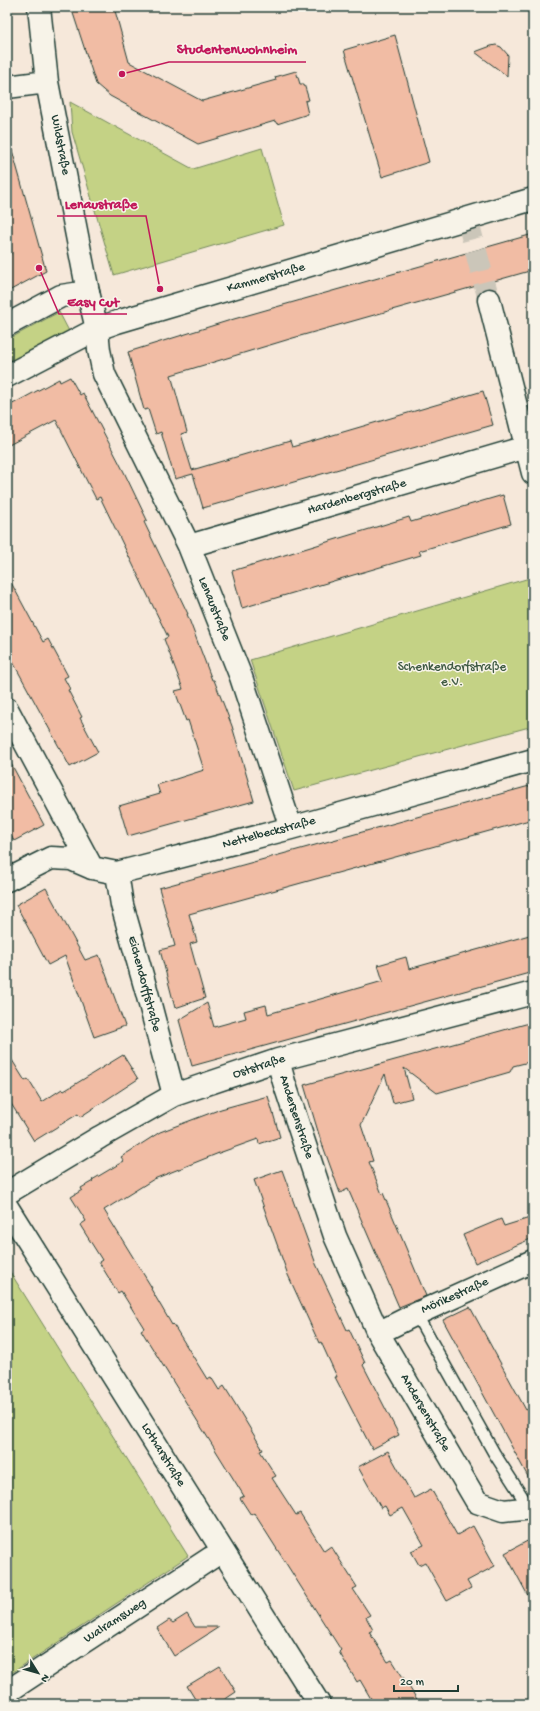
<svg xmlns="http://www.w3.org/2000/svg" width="540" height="1711" viewBox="0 0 540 1711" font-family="'Gochi Hand',sans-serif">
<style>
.green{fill:#c4d285;stroke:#72885c}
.building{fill:#f1bca4;stroke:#1f3d34}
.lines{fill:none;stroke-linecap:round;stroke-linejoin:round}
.street-tunnel{stroke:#cbc6b9;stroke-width:22;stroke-dasharray:22 11;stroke-linecap:butt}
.lane-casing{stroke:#1f3d34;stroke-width:14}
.street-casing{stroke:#1f3d34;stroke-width:25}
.secondary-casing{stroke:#1f3d34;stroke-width:25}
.lane{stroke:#f7f3e8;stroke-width:11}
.street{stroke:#f7f3e8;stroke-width:22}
.secondary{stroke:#f7f3e8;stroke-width:22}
.labels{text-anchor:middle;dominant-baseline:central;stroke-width:3;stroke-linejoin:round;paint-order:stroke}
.street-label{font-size:13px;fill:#1f3d34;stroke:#f7f3e8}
.park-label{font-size:13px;fill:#405b44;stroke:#f7f3e8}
.leader{fill:none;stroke:#c2185b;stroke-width:1.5}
.callout-dot{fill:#c2185b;stroke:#f7f3e8;stroke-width:1.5}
.callout-label{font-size:14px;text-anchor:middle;font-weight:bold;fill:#c2185b;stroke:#f7f3e8;stroke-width:3;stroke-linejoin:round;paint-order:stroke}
</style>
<rect width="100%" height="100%" fill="#f6e8da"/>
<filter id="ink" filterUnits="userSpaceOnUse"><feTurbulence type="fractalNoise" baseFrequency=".025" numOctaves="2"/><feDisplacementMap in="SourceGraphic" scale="8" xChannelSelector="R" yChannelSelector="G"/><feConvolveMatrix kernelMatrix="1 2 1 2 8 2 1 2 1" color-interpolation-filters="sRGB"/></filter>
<g filter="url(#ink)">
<path class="green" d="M70,102l123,67 69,-21 22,77 -170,50 -42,-143z
M59,312l11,21 -63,33v-26z
M533,577v149l-239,65 -44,-131z
M7,1267l181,289 -181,120z"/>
<path class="building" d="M71,7h43l15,55 73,39 74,-21 -1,-3 21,-6 4,13h4l5,16 -4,1 3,13 -31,10 -2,-3 -77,23 -88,-48 -14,-12z
M395,35l34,127 -47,15 -38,-127z
M496,45l5,2 7,8 -1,21 -32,-24 16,-6z
M7,150h5l34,121 -39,21v-36l4,-2 -4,-12z
M533,234v36l-240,68 -122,37 16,57 -6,2 11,36 98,-29 2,6 191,-56 10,34 -290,83 -10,-34 -18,5 -14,-47 -5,2 -8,-25 -4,1 -16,-58 106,-33z
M70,377l10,18 3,-2 41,79 23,48 -3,2 44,92h-1l25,66h2l18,46 22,75 -126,35 -9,-30 41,-12 -3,-9 47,-15 -16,-50 -2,1 -11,-30 8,-2 -19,-50 4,-2 -68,-140 -4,2 -40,-79 -49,26v-39l52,-28 1,3z
M503,495l8,29 -92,27 2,4 -179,53 -10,-37 177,-54 2,5z
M7,575l36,67 5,-3 20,37 -4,2 6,11 -2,1 14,27 -2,1 18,34 -28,15 -63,-116z
M7,756l37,69 -30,16 -7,-13z
M533,785v34l-344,95 8,28 -7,2 15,54 -30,10 -15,-58 15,-4 -16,-58z
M46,888l39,72 14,-5 26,71 -31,11 -29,-81 -17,9 -32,-60z
M533,934v38l-341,94 -13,-46 28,-17 7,24 32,-9 -2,-7 22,-6 2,9 115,-33 -5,-16 28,-8 3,12z
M533,1022v39l-20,5 -3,6 -73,21 -33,-25 8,30 -19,5 -8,-29 -24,51 12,36 -4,1 13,32 1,-1 43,103 -27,11 -51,-118 -8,4 -20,-55 -16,-53z
M7,1052l18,29 3,-2 14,23 20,-13 2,2 59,-36 15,24 -58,38 -2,-3 -44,27 -27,-44z
M268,1096l12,41 -21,7 -1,-5 -39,14 -65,26 -50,31 48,78 -1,1 21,36 1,-1 34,55 4,-2 8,13 5,-4 10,16 29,48 -3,1 16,25 -4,2 24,37 4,-2 24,38 7,-5 26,41 -4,2 17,26 -4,2 7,13 -4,2 19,30 4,-2 28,44h-46l-14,-24 -3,2 -18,-30 2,-2 -87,-137 -3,2 -11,-17 4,-2 -103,-166 3,-2 -23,-37 -3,2 -19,-31 3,-2 -22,-35 6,-4 -15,-24 11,-7 -1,-2 12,-7 -1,-1 32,-19 -3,-4 39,-25 61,-23z
M282,1170l34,94 31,66 2,-1 16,34 -2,2 36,70 -27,14 -37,-72h2l-16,-35 -2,1 -31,-68 -34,-95z
M533,1217v21l-58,25 -12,-28 38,-16 3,7z
M470,1307l56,103 7,-4v80l-90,-166z
M388,1451l26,47 17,-9 26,46 16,-9 22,40 -28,15 4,7 -24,13 -22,-39 -6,3 -8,-14 13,-6 -21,-37 -13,7 -5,-9 -4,2 -23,-41z
M533,1538v67l-28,-52z
M187,1614l8,13h24l-45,29 -17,-28 12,-8 4,3z
M220,1666l16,26 -18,12h-20l-11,-18z"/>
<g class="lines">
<path class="street-tunnel" d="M467,218l22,82"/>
<g class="lane-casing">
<path id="lane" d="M416,1314l78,139 36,56"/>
</g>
<g class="street-casing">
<path id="street" d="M39,7l8,75 41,210
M7,87l40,-5
M489,300l44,173
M97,329l2,21 5,24 85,172 52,131 50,151
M189,546l337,-99
M7,709l85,159
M117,873l5,32 25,88 27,102
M7,880l44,-22 20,1 21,9 25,5 174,-45 242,-68
M278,1060l6,22 51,154 43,97 99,169 26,9 30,-3
M7,1193l93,-56 74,-42 104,-35 255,-67
M378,1333l38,-19 117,-53
M7,1692l204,-134 12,-6"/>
</g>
<g class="secondary-casing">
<path id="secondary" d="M7,325l54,-29 27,-4 9,37
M7,376l90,-47 20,-7 416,-123
M7,1207l312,497"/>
</g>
<use href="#lane" class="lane"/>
<use href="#street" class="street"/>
<use href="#secondary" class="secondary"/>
</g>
</g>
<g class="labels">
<g class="street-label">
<text transform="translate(60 145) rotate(79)">Wildstraße</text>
<text transform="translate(266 278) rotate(-16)">Kammerstraße</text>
<text transform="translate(357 497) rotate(-16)">Hardenbergstraße</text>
<text transform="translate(214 609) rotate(68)">Lenaustraße</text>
<text transform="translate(269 833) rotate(-15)">Nettelbeckstraße</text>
<text transform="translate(144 984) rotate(75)">Eichendorffstraße</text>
<text transform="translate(259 1067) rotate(-18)">Oststraße</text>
<text transform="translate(296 1117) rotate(72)">Andersenstraße</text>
<text transform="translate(455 1296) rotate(-24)">Mörikestraße</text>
<text transform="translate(425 1413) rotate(60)">Andersenstraße</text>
<text transform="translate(163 1455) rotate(58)">Lotharstraße</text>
<text transform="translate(115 1621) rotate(-33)">Walramsweg</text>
</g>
<g class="park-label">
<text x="452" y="667">Schenkendorfstraße<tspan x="452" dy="15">e.V.</tspan></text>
</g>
</g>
<path class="leader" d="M122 74L169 62H306M160 289L146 216H57M39 268L59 314H127"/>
<g class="callout-dot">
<circle cx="122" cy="74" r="4"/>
<circle cx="160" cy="289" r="4"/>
<circle cx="39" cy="268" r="4"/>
</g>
<g class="callout-label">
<text x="237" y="53">Studentenwohnheim</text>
<text x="101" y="208">Lenaustraße</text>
<text x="93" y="306">Easy Cut</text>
</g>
<rect width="540" height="1711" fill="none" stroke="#f7f3e8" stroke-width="24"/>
<rect x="12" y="12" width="516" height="1687" fill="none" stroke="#1f3d34" stroke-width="1.5" filter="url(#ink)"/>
<g transform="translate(38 1673) rotate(127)" stroke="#f7f3e8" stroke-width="3" paint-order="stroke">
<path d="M0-3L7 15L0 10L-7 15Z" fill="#1f3d34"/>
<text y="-6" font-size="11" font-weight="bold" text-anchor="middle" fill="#1f3d34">N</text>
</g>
<path d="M394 1685v6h64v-6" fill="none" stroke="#1f3d34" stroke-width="2"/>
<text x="400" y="1685" font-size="12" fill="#1f3d34" stroke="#f7f3e8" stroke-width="3" paint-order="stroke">20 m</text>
</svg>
